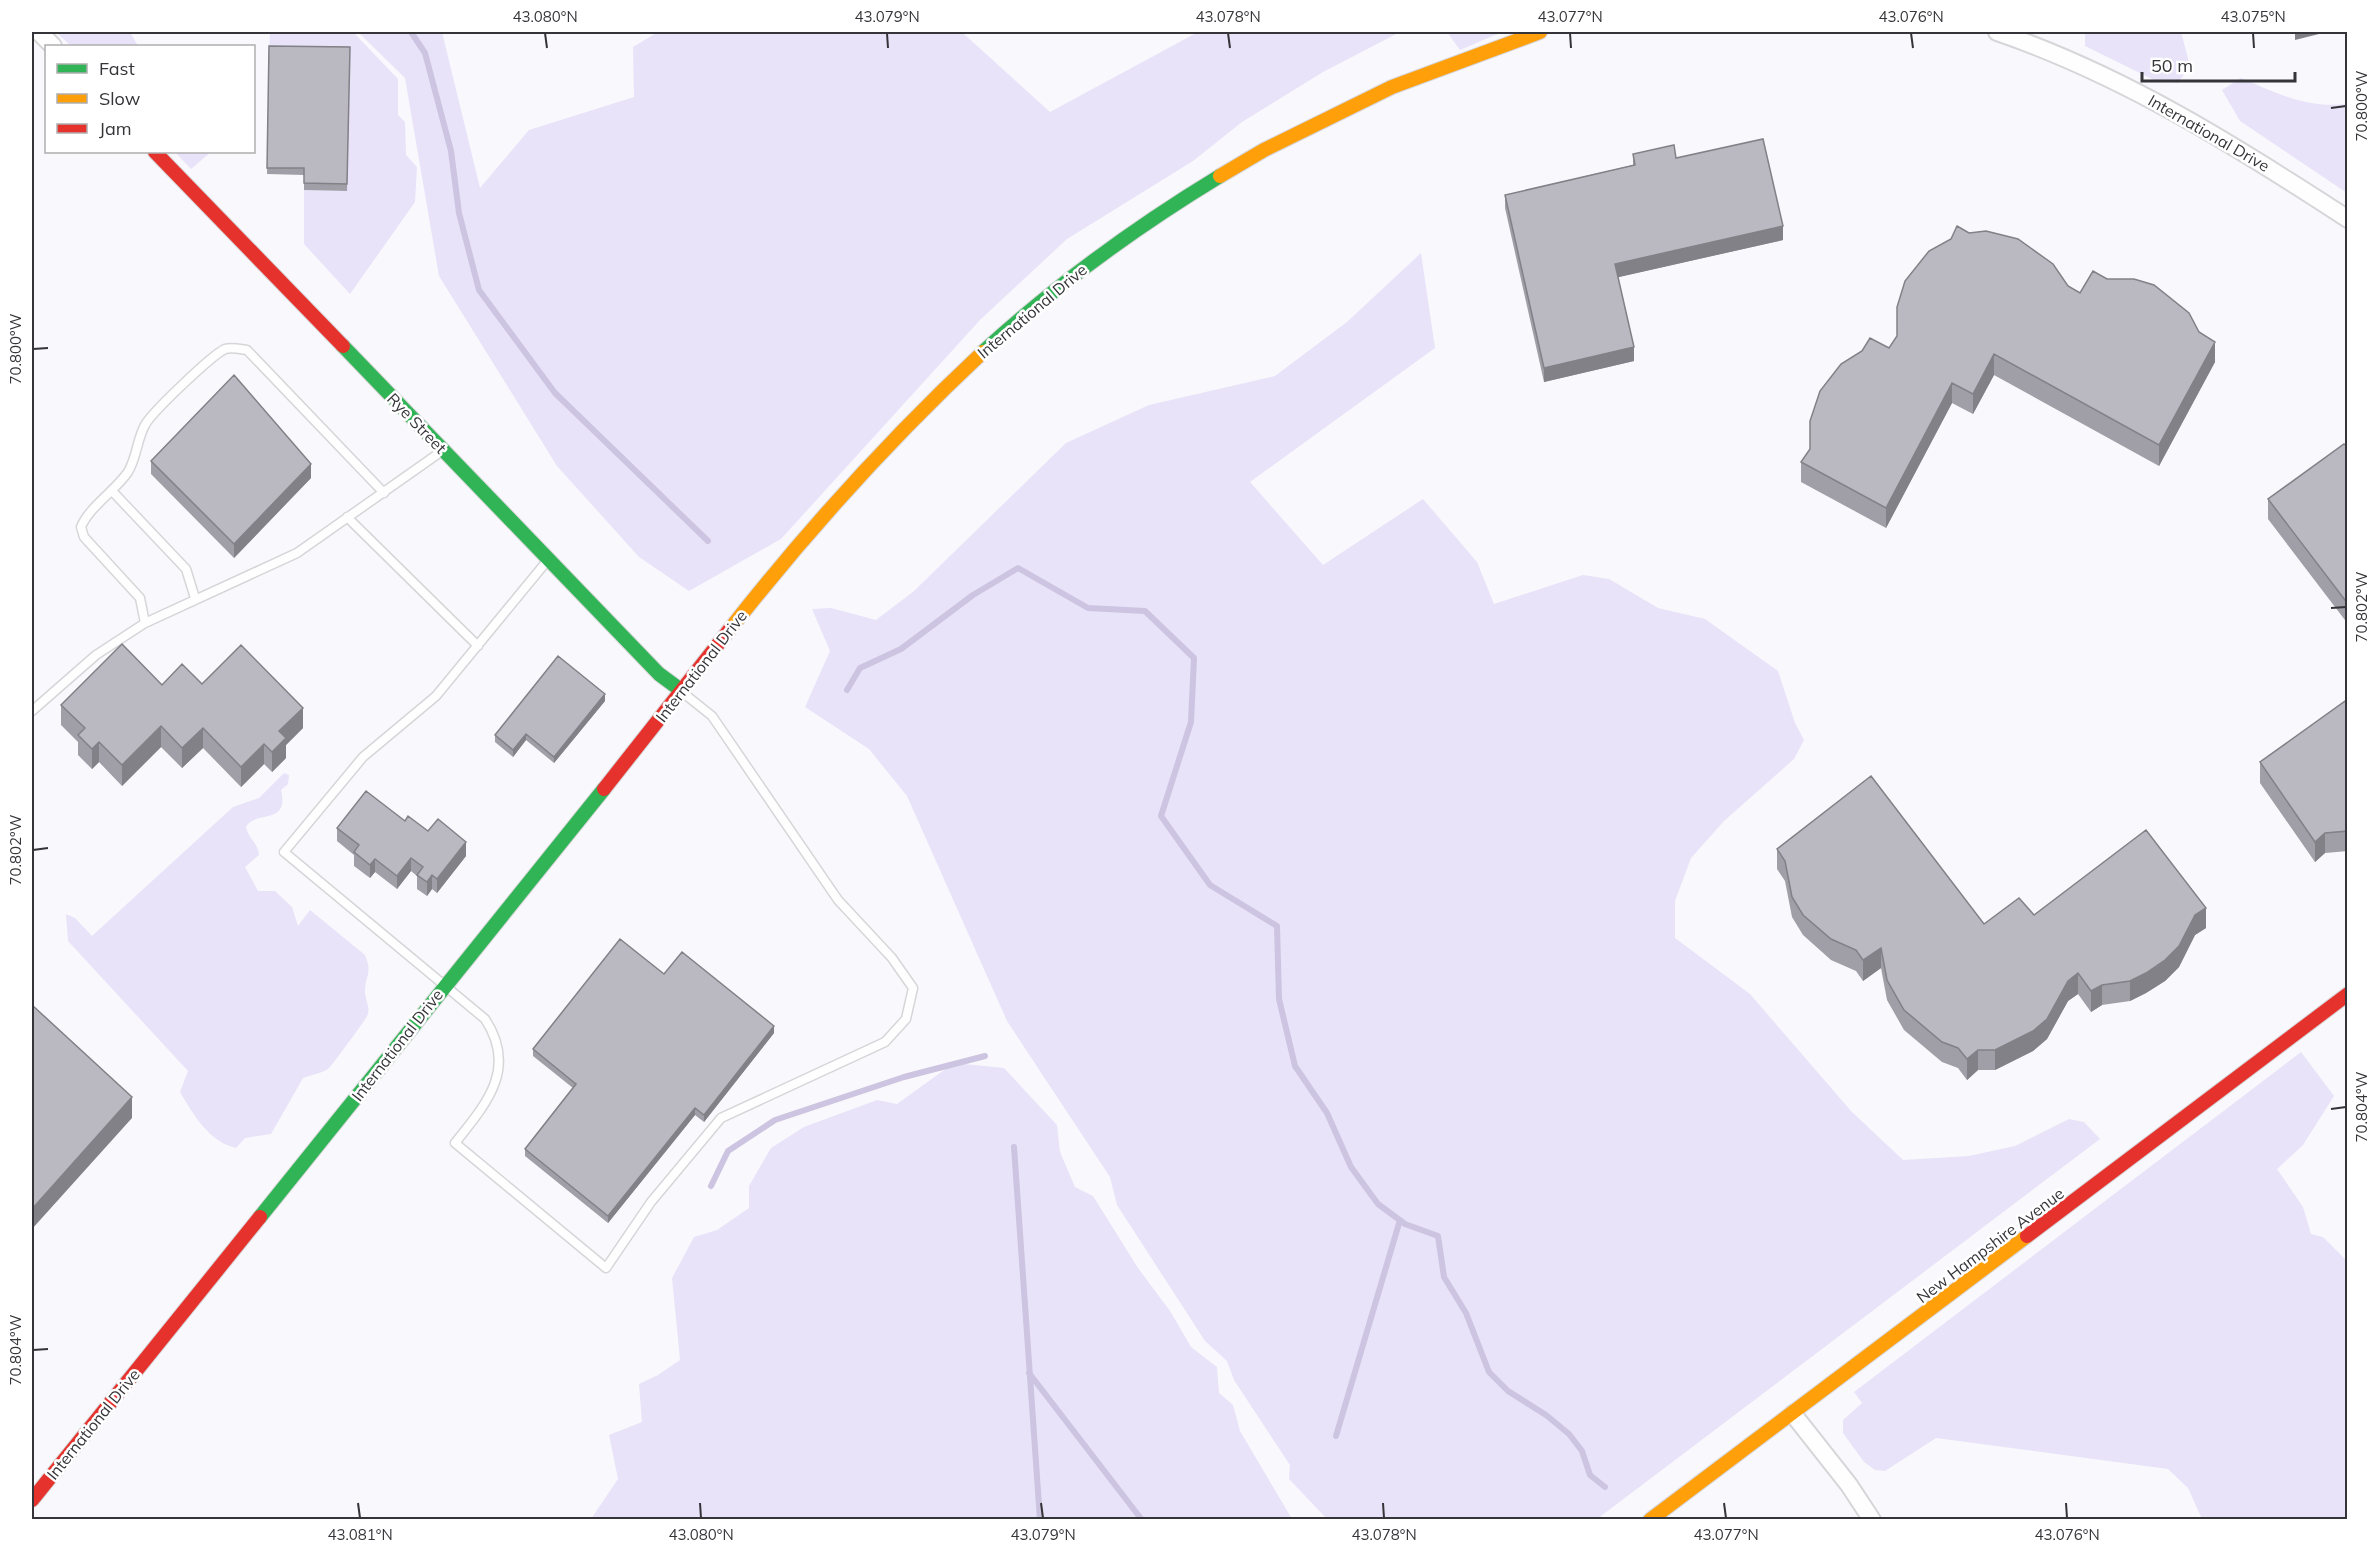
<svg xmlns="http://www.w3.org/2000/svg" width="2379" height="1551" viewBox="0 0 2379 1551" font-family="Mulish,sans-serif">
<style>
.green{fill:#e8e3f8}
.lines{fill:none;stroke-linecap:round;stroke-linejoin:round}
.stream{stroke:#ccc4e0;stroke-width:6}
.lane-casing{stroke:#d6d5d8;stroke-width:11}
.street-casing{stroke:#d6d5d8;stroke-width:20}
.fast-casing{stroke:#d6d5d8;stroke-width:16}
.slow-casing{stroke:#d6d5d8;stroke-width:16}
.jam-casing{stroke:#d6d5d8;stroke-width:16}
.lane{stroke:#fefeff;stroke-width:8}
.street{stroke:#fefeff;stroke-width:16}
.fast{stroke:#30b455;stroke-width:14}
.slow{stroke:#ff9f0a;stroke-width:14}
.jam{stroke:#e5322d;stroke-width:14}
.wall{fill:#a09ea6}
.shaded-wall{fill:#828187}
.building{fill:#bab8c1;stroke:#828187;stroke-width:1.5}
.ticks{fill:none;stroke:#353438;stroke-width:2}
.labels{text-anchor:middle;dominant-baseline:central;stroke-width:5;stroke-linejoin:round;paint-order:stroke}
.street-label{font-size:16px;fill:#353438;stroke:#fff}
.neatline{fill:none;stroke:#353438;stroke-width:2}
.ticks-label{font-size:15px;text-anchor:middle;fill:#353438}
</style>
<rect width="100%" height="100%" fill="#f9f8fd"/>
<path class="green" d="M56,32h74l8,14h-67z
M270,32h83l45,47v36l7,7 1,33 11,12 -2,35 -65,92 -46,-50v-54l43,1 2,-136 -80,-2z
M358,32h84l38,156 49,-58 105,-33 -1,-50 25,-15h309l-3,2 86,78 148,-80h202l-77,40 -81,50 -49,39 -126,78 -87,81 -199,219 -92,52 -50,-34 -82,-91 -118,-190 -34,-198z
M1447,32h55l-42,18z
M2085,32h96l9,34 -12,17 -22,-2 -71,-35z
M2241,78c38,16 64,30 106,26v89l-107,-72 -18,-31z
M175,152h36l-20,17z
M1421,253l14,95 -185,134 73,83 100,-66 54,63 17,42 89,-29 26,4 49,29 47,11 73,52 17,52 9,17 -10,19 -70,62 -33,37 -16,43v37l75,56 101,117 52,49 66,-4 46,-10 54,-27 15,3 16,17 -503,380h-270l-38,-40 1,-14 -56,-85 -7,-19 -22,-20 -88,-136 -7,-28 -103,-156 -100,-225 -38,-47 -64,-42 25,-56 -18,-42 19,-1 45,12 38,-29 152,-148 83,-38 126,-29 72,-54z
M284,773l5,2 -1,9 -7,6c9,36 -27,20 -35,37 2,11 12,16 13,28l-14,12 13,24h17l17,16 6,19 12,-16 55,45c8,19 0,20 0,36 0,8 5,16 3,23 -1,4 -35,50 -39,54 -5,5 -19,7 -26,10l-32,56 -26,4 -9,10c-27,-6 -43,-34 -56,-56l8,-21 -120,-130 -2,-27 9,4 17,18 141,-129 26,-9z
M2301,1052l33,44 -31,49 -26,24 26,38 8,27 12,3 24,24v258h-145l-14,-31 -20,-19 -232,-31 -51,33 -10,-1 -11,-8 -21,-29v-13l19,-17 -8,-11z
M954,1063l50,5 53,57 3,27 15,35 18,9 45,72 32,43 21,36 26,20 2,26 14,12 7,26 52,88h-701l27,-40 -9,-44 33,-13 -3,-38 19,-9 22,-15 -8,-82 22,-41 23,-7 32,-22v-22l22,-38 33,-21 73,-27 20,4z"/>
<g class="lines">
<path class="stream" d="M411,32l14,21 26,98 8,62 20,77 76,103 153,148
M847,690l13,-22 41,-19 72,-54 45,-27 70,40 57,3 49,47 -3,64 -30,94 49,69 67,41 2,73 16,67 32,47 24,54 27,37 27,20 33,12 6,41 22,36 23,59 19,19 38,24 23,19 13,17 8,24 15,12
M1014,1147l26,373
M711,1186l17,-35 47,-31 129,-43 81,-21
M1029,1373l113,147
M1336,1436l64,-216"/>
<g class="lane-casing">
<path id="lane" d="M113,492l73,77 9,29
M347,517l131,129
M547,561l-111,135 -73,61 -79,95 201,167c33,50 1,85 -30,124l151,125 45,-66 70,-84 164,-76 21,-23 7,-31 -21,-30 -54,-58 -126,-184 -30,-24
M145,623l-5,-25 -56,-61 -3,-10c9,-21 33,-35 47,-55 9,-15 9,-33 17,-47 7,-13 67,-70 80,-76 6,-2 15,0 22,1l137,143
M32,711l64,-56 49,-32 152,-70 145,-102"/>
</g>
<g class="street-casing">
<path id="street" d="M39,32l14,14
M1997,32c126,43 239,114 351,187
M1793,1414l56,71 23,35"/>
</g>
<g class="fast-casing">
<path id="fast" d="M343,346l316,328 23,17
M983,352c72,-66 153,-125 237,-176
M260,1217l344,-428"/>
</g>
<g class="slow-casing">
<path id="slow" d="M1220,176l44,-26 128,-63 148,-55
M730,629c77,-98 162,-192 253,-277
M1650,1520l377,-284"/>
</g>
<g class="jam-casing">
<path id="jam" d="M155,152l188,194
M604,789l126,-160
M2027,1236l321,-242
M32,1500l228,-283"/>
</g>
<use href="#lane" class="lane"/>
<use href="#street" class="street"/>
<use href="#fast" class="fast"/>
<use href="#slow" class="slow"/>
<use href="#jam" class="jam"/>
</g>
<path class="wall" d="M269,46l81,1 -3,144 -43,-1v-15l-37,-1z
M1633,154l43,4 107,82 -165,37 16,84 -90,21 -39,-174v-13l128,-30z
M2068,286l147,76 -56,104 -165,-91 -21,39 -21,-11 -66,125 -85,-46v-20l88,-114z
M2348,447v177l-80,-105v-20z
M151,461l160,17 -77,80 -83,-84z
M202,684l101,44 -17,17v13l-14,14 -8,-8 -23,23 -38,-39 -21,20 -21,-21 -39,39 -23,-24 -7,7 -14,-14v-13l-17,-17v-20l101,-20z
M2348,699v152l-23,2 -10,9 -55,-79v-21z
M605,701l-51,62 -28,-23 -13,17 -18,-15v-7z
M405,821l23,10 38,25 -29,37 -5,-4 -5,7 -10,-7v-13l-6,-5 -14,18 -22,-17 -5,6 -16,-12v-11l-17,-14v-13z
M1777,849l207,75 50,-9 172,13 -11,7 -16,32 -14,14 -19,12 -16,8 -28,4 -11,7 -13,-18 -10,7 -21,38 -14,12 -38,19h-17l-11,10 -9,-12 -16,-6 -38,-32 -17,-30 -6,-32 -18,13 -7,-10 -25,-11 -28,-25 -11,-18 -7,-36 -8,-12z
M664,974l110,59 -70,89 -9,-7 -87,108 -83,-67v-7l48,-61 -40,-32v-7z"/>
<path class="shaded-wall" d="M2295,32h32l-32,8z
M1783,226v14l-168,38v-14z
M2215,342v20l-56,104v-21z
M1634,347v14l-90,21v-14z
M1994,354v21l-21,39v-20z
M1952,383v20l-66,125v-20z
M311,464v14l-77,80v-14z
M605,694v7l-51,62v-6z
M303,708v20l-17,17v13l-14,14v-20l7,-21z
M161,726v21l-39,39v-21z
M203,728v20l-21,20v-20z
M526,734v6l-13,17v-7z
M99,742v20l-7,7v-20z
M264,744v20l-23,23v-20z
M2325,833v20l-10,9v-20z
M466,842v14l-29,37v-14z
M411,858v13l-14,18v-13z
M375,859v13l-5,6v-13z
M432,875v14l-5,7v-14z
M2206,908v20l-11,7 -16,32 -14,14 -19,12 -16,8v-20l65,-66z
M1881,948v20l-18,13v-21z
M2078,973v21l-10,7 -21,38 -14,12 -38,19v-20l73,-69z
M2102,985v20l-11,7v-21z
M774,1026v7l-70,89v-7z
M1978,1050v20l-11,10v-21z
M132,1097v21l-100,111v-20z
M695,1108v7l-87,108v-7z"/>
<path class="building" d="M269,46l81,1 -3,137 -43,-1v-15h-37z
M1763,139l20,87 -168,38 19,83 -90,21 -39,-173 130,-30 -2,-11 41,-9 2,13z
M1957,226l12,7 17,-2 32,8 35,25 15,22 12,7 13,-22 14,8h27l20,6 35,28 10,19 16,10 -56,103 -165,-91 -21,40 -21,-11 -66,125 -85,-46 9,-13v-28l10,-30 21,-27 21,-13 8,-13 19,10 8,-12v-29l8,-26 24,-30 22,-12z
M234,375l77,89 -77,80 -83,-83z
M2344,444l4,3v157l-80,-105z
M122,644l40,41 20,-21 20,20 39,-39 62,63 -24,23 7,7 -14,14 -8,-8 -23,23 -38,-39 -21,20 -21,-22 -39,39 -23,-23 -7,7 -14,-14 7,-7 -24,-23z
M558,656l47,38 -51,63 -28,-23 -13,16 -18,-15z
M2348,699v132l-23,2 -10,9 -55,-80z
M1871,776l113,148 35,-26 15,17 112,-85 60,78 -11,7 -16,31 -14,14 -19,13 -16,8 -28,4 -11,6 -13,-18 -10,8 -21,38 -14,12 -38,19h-17l-11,9 -9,-11 -16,-6 -38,-32 -17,-30 -6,-32 -18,12 -7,-10 -25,-11 -28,-24 -11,-18 -7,-36 -8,-12z
M366,791l39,30 3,-5 20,15 10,-12 28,23 -29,37 -5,-4 -5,7 -10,-7 6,-8 -12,-9 -14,18 -22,-17 -5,6 -16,-13 5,-7 -22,-17z
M620,939l44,35 18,-22 92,74 -70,89 -9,-7 -87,108 -83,-67 51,-65 -43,-35z
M32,1005l100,92 -100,112z"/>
<path class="ticks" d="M545,33l2,15M887,33l1,15M1228,33l2,15M1570,33l1,15M1911,33l2,15M2253,33l1,15M2331,108l15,-2M33,349l15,-1M2331,608l15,-1M33,850l15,-2M2331,1109l15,-2M33,1350l15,-1M358,1503l2,15M700,1503l1,15M1041,1503l2,15M1383,1503l1,15M1724,1503l2,15M2066,1503l1,15"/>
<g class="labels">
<g class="street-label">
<text transform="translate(2209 133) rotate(30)">International Drive</text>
<text transform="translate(1032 311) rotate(-40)">International Drive</text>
<text transform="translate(417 423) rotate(46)">Rye Street</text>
<text transform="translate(701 666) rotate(-52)">International Drive</text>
<text transform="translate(397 1045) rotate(-52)">International Drive</text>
<text transform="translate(1990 1245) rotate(-37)">New Hampshire Avenue</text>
<text transform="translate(93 1424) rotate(-51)">International Drive</text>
</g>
</g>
<rect width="2379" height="1551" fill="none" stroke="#ffffff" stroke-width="66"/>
<rect x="45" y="45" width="210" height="108" fill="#ffffff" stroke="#aeaeaf" stroke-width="1.5"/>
<rect x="57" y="64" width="30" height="9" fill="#30b455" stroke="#aeaeaf" stroke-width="1.5"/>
<text x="99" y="75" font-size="18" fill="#353438">Fast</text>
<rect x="57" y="94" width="30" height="9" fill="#ff9f0a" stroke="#aeaeaf" stroke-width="1.5"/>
<text x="99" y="105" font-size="18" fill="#353438">Slow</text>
<rect x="57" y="124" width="30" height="9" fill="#e5322d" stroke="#aeaeaf" stroke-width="1.5"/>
<text x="99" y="135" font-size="18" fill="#353438">Jam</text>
<path d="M2142 72v9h153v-9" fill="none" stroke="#353438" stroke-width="3"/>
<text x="2151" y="72" font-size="18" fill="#353438" stroke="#ffffff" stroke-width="4.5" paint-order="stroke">50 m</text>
<rect x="33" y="33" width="2313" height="1485" class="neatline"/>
<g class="ticks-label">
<text x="545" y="22">43.080°N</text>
<text x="887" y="22">43.079°N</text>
<text x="1228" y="22">43.078°N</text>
<text x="1570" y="22">43.077°N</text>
<text x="1911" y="22">43.076°N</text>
<text x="2253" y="22">43.075°N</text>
<text transform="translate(2362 106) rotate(-90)" y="5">70.800°W</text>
<text transform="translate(16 349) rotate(-90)" y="5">70.800°W</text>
<text transform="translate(2362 607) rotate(-90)" y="5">70.802°W</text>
<text transform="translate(16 850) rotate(-90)" y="5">70.802°W</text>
<text transform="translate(2362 1107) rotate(-90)" y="5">70.804°W</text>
<text transform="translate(16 1350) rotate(-90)" y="5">70.804°W</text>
<text x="360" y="1540">43.081°N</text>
<text x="701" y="1540">43.080°N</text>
<text x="1043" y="1540">43.079°N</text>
<text x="1384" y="1540">43.078°N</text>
<text x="1726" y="1540">43.077°N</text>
<text x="2067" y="1540">43.076°N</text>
</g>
</svg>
